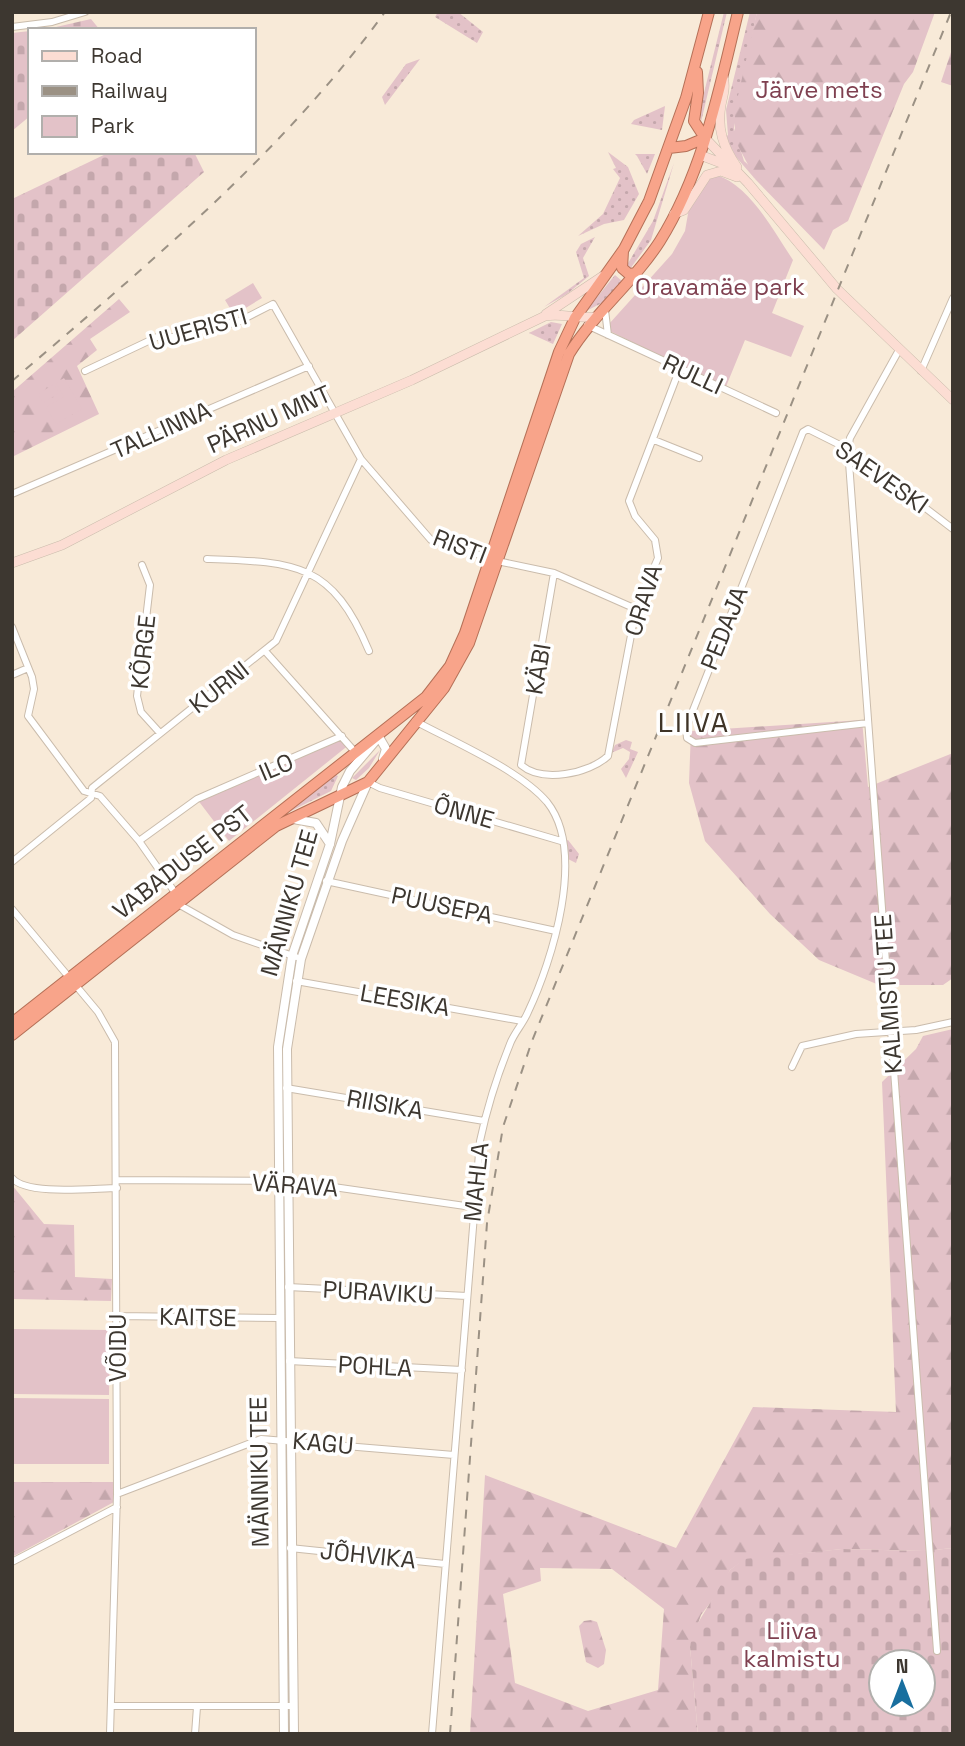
<svg xmlns="http://www.w3.org/2000/svg" width="965" height="1746" viewBox="0 0 965 1746" font-family="'Space Grotesk',sans-serif">
<style>
.grass{fill:url(#grass-dots)}
.forest{fill:url(#forest-firs);fill-rule:evenodd}
.cemetery{fill:url(#cemetery-stones);fill-rule:evenodd}
.park{fill:#e3c2c8}
.lines{fill:none;stroke-linecap:round;stroke-linejoin:round}
.minor-casing{stroke:#cabcac;stroke-width:8}
.tertiary-casing{stroke:#cabcac;stroke-width:10}
.secondary-casing{stroke:#cabcac;stroke-width:10}
.trunk-casing{stroke:#b57057;stroke-width:12}
.minor{stroke:#fff;stroke-width:6}
.tertiary{stroke:#fff;stroke-width:8}
.secondary{stroke:#fcddd3;stroke-width:9}
.trunk{stroke:#f8a48a;stroke-width:10}
.rail{stroke:#9b9184;stroke-width:2;stroke-dasharray:9 9;stroke-linecap:butt}
.labels{text-anchor:middle;dominant-baseline:central;stroke-width:7;stroke-linejoin:round;paint-order:stroke}
.park-label{font-size:24px;fill:#7f4050;stroke:#fff}
.street-label{font-size:24px;fill:#3d3730;stroke:#fff}
.quarter-label{font-size:28px;letter-spacing:2px;fill:#3f3427;stroke:#fff}
</style>
<defs>
<pattern id="grass-dots" width="8" height="8" patternUnits="userSpaceOnUse" patternTransform="scale(1.75)"><rect width="8" height="8" fill="#e3c2c8"/><path d="M2 2h.1M6 6h.1" fill="none" stroke="#c4a7ac" stroke-width="1.8" stroke-linecap="round"/></pattern>
<pattern id="forest-firs" width="22" height="20" patternUnits="userSpaceOnUse" patternTransform="scale(1.75)"><rect width="22" height="20" fill="#e3c2c8"/><path d="M5 1l3.5 6h-7zM16 11l3.5 6h-7z" fill="#c4a7ac"/></pattern>
<pattern id="cemetery-stones" width="16" height="16" patternUnits="userSpaceOnUse" patternTransform="scale(1.75)"><rect width="16" height="16" fill="#e3c2c8"/><path d="M2 7V4a2 2 0 0 1 4 0v3zM10 15v-3a2 2 0 0 1 4 0v3z" fill="#c4a7ac"/></pattern>
</defs>
<rect width="100%" height="100%" fill="#f8ead8"/>
<path class="grass" d="M438,12h20l25,20 -6,11 -42,-26z
M724,12h3l-26,110 -1,-13z
M750,12h7l-23,116 10,33 10,9 2,10 -20,-23 -11,-20 3,-2 -2,-25z
M420,59l-35,46 -3,-8 24,-33z
M665,106l-3,24 -31,-6 3,-4z
M608,152l20,15 11,27 -15,26 -20,4 -26,12 25,-22 17,-36 -7,-9 3,-1z
M635,154h20l-8,20 -10,-18z
M674,163l-23,77 -21,29 -3,-4 26,-44z
M595,237l-12,21 6,18 -22,18 -23,13 40,-29 -8,-26 5,-8z
M615,275l7,6 -20,22 -16,8z
M551,322l11,2 -9,20 -24,-11z
M626,740l6,2 -2,7 8,3 -12,26 -5,-9 8,-10 1,-7 -7,-4 -12,5 4,-8z
M380,750l-11,18 -13,12 -4,-2z
M336,775l2,1 -7,15 -42,21z
M568,840l11,14 -3,9 -8,-4 -3,-18z"/>
<path class="forest" d="M757,12h178l-22,60 -9,12 -56,137 -15,9 -9,20 -68,-70 -21,-40v-31z
M953,46v40l-12,-4z
M119,299l11,13 -40,27 7,11 -20,16 22,48 -87,43v-65z
M862,720l6,67 85,-34v225l-10,7h-64l-60,-25 -49,-46 -65,-73 -16,-58 2,-52z
M953,1029v519l-29,3 -82,-2 -98,11 -14,10 -7,16 -22,29 -11,32 8,87h-228l15,-259 191,73 77,-141 143,5 -14,-330 34,-33 7,-13zM540,1568l72,1 52,40 -6,81 -70,21 -73,-28 -12,-89 38,-13z
M12,1185l32,39 30,1 1,52 37,2 -1,22 -99,-2z
M12,1482h102v20l-102,55z
M591,1620l6,2 9,28 -2,14 -6,4 -12,-6 -7,-36 5,-5z"/>
<path class="cemetery" d="M91,19l9,11h-57z
M30,31v85l-18,15v-98z
M110,152h84l10,20 -192,169v-142z
M953,1548v186h-255l-8,-87 3,-16 37,-61 14,-11 98,-10 82,2zM881,1662h42v42h-42z"/>
<path class="park" d="M716,175c34,10 58,57 77,85l-21,53 32,13 -13,31 -46,-17 -20,49 -115,-58 -1,-7 63,-70 13,-23 4,-23 15,-26z
M253,283l9,15 -28,17 -9,-15z
M64,378l18,31 -26,15 -10,-17 18,-10 -8,-14z
M54,384l5,9 -16,10 -5,-9z
M342,736l8,8 -121,97 -32,-42z
M13,1329l97,1 -1,65 -97,-1z
M12,1398l97,1v65h-97z"/>
<g class="lines">
<g class="minor-casing">
<path id="minor" d="M12,27l40,-5 33,-10
M605,310l3,25
M587,325l189,88
M899,350l-49,88 -2,11 89,1202
M85,371l72,-34h21l35,-17 21,4 39,-20 88,155 70,81 71,22 52,11 82,36
M921,371l32,-73
M654,440l45,18
M12,494l297,-128
M207,559c88,3 125,3 162,92
M142,565l8,20 -13,111 4,16 19,21
M554,573l-33,192c21,18 68,9 87,-9l28,-147 22,-51 -3,-18 -20,-24 -6,-15 51,-133
M12,627l20,50 2,12 -6,27 56,75 16,5 39,45 37,53
M265,651l91,102
M12,675l16,-7
M415,721c37,20 105,49 132,81 40,50 5,159 -19,210 -5,12 -14,21 -18,32 -13,32 -23,64 -30,97l-48,593
M868,723l-173,20 -8,-5 -1,-10 117,-296 5,-3 40,20 105,80
M368,782l12,6 181,53
M139,841l58,-42 145,-63
M12,862l79,-64 1,-10 184,-147 85,-182
M326,881l230,50
M178,904l55,31 63,22
M12,909l86,103 17,30 2,452 -7,240
M296,981l226,40
M792,1067l10,-21 54,-12 60,-4 37,-8
M286,1088l198,33
M12,1178c15,18 82,10 105,10
M117,1180l175,1 180,26
M288,1287l179,9
M117,1316l162,2
M289,1361l173,9
M117,1494l144,-55 193,16
M290,1548l155,16
M12,1562l105,-55
M111,1706h182
M195,1734l2,-27"/>
</g>
<g class="tertiary-casing">
<path id="tertiary" d="M293,819l23,4 14,21
M284,1734l-6,-687 14,-91 38,-112 12,-57 8,-16 29,-34 7,12 -3,10
M294,1734l-7,-685 14,-90 41,-118 26,-59"/>
</g>
<g class="secondary-casing">
<path id="secondary" d="M723,77c3,10 0,18 -2,28 -4,24 2,42 16,62
M705,138l43,45 89,106 116,111
M700,155l29,11
M674,214l10,-4 23,-35 14,-4 16,6
M546,314l57,-38
M12,563l50,-18 164,-85 186,-80 133,-64c17,-3 32,3 50,1"/>
</g>
<g class="trunk-casing">
<path id="trunk" d="M697,72l1,21 -4,28 11,17
M669,148l17,-2 19,-8
M623,251l-1,17 7,6 8,-1
M12,1023l414,-326 24,-31 15,-33 94,-281 16,-34 49,-69 25,-48 37,-103 23,-86
M12,1035l264,-209 92,-44 76,-94 25,-45 100,-289c26,-42 65,-72 91,-113 43,-69 59,-151 78,-229"/>
</g>
<use href="#minor" class="minor"/>
<use href="#tertiary" class="tertiary"/>
<use href="#secondary" class="secondary"/>
<use href="#trunk" class="trunk"/>
<path class="rail" d="M12,381c133,-114 270,-227 373,-369
M450,1734l37,-511 16,-96 29,-86 419,-1029"/>
</g>
<g class="labels">
<g class="park-label">
<text x="819" y="89">Järve mets</text>
<text x="720" y="286">Oravamäe park</text>
<text x="792" y="1630">Liiva<tspan x="792" dy="28">kalmistu</tspan></text>
</g>
<g class="street-label">
<text transform="translate(198 329) rotate(-16)">UUERISTI</text>
<text transform="translate(693 374) rotate(25)">RULLI</text>
<text transform="translate(269 419) rotate(-24)">PÄRNU MNT</text>
<text transform="translate(161 430) rotate(-24)">TALLINNA</text>
<text transform="translate(882 477) rotate(35)">SAEVESKI</text>
<text transform="translate(460 546) rotate(21)">RISTI</text>
<text transform="translate(643 600) rotate(-72)">ORAVA</text>
<text transform="translate(724 628) rotate(-68)">PEDAJA</text>
<text transform="translate(143 652) rotate(-84)">KÕRGE</text>
<text transform="translate(538 669) rotate(-80)">KÄBI</text>
<text transform="translate(219 687) rotate(-38)">KURNI</text>
<text transform="translate(276 767) rotate(-23)">ILO</text>
<text transform="translate(464 812) rotate(16)">ÕNNE</text>
<text transform="translate(182 862) rotate(-38)">VABADUSE PST</text>
<text transform="translate(289 903) rotate(-74)">MÄNNIKU TEE</text>
<text transform="translate(442 905) rotate(12)">PUUSEPA</text>
<text transform="translate(888 994) rotate(-94)">KALMISTU TEE</text>
<text transform="translate(405 1000) rotate(10)">LEESIKA</text>
<text transform="translate(385 1104) rotate(10)">RIISIKA</text>
<text transform="translate(476 1182) rotate(-84)">MAHLA</text>
<text transform="translate(295 1185) rotate(4)">VÄRAVA</text>
<text transform="translate(378 1292) rotate(3)">PURAVIKU</text>
<text transform="translate(198 1317) rotate(1)">KAITSE</text>
<text transform="translate(117 1348) rotate(-90)">VÕIDU</text>
<text transform="translate(375 1366) rotate(3)">POHLA</text>
<text transform="translate(323 1443) rotate(5)">KAGU</text>
<text transform="translate(259 1472) rotate(-91)">MÄNNIKU TEE</text>
<text transform="translate(368 1555) rotate(6)">JÕHVIKA</text>
</g>
<g class="quarter-label">
<text x="694" y="722">LIIVA</text>
</g>
</g>
<rect width="965" height="1746" fill="none" stroke="#3d3730" stroke-width="28"/>
<rect x="28" y="28" width="228" height="126" fill="#ffffff" stroke="#b1afac" stroke-width="2"/>
<rect x="42" y="51" width="35" height="10" fill="#fcddd3" stroke="#b1afac" stroke-width="2"/>
<text x="91" y="63" font-size="21" fill="#3d3730">Road</text>
<rect x="42" y="86" width="35" height="10" fill="#9b9184" stroke="#b1afac" stroke-width="2"/>
<text x="91" y="98" font-size="21" fill="#3d3730">Railway</text>
<rect x="42" y="116" width="35" height="21" fill="#e3c2c8" stroke="#b1afac" stroke-width="2"/>
<text x="91" y="133" font-size="21" fill="#3d3730">Park</text>
<g transform="translate(902 1683)"><circle r="33" fill="#ffffff" stroke="#b1afac" stroke-width="2"/>
<path d="M0-5L12 26L0 18L-12 26Z" fill="#186f9f"/>
<text y="-10" font-size="19" font-weight="bold" text-anchor="middle" fill="#3d3730">N</text>
</g>
</svg>
